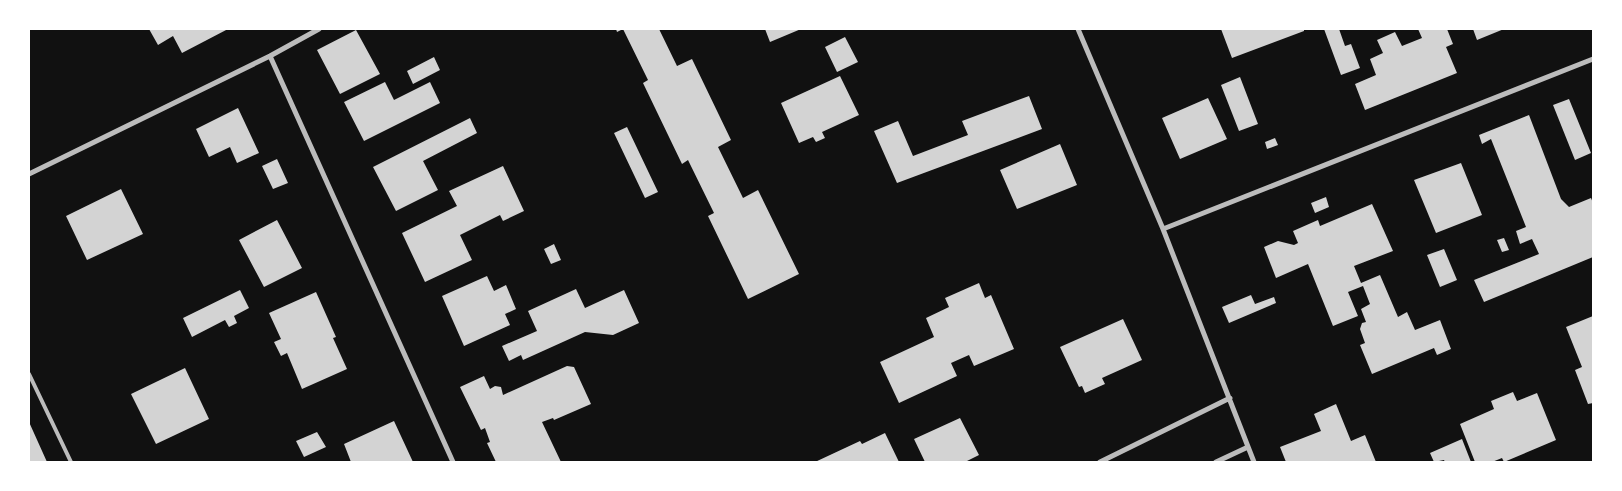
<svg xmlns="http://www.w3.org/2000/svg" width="1622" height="491" viewBox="0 0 1622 491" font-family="Helvetica,sans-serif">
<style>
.building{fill:#d3d3d3}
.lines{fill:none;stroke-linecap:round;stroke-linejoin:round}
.service{stroke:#bcbcbc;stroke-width:4}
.minor{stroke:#bcbcbc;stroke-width:5}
</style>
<rect width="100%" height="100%" fill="#111"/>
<path class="building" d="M149,29h79l-46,24 -9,-17 -15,9z
M616,29h43l18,37 15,-7 39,81 -13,7 25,51 15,-8 41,84 -51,25 -40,-83 6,-3 -26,-53 -6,4 -39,-81 5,-3 -25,-51 -6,3z
M765,29h36l-31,13z
M1221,29h83v2l-72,27z
M1324,29h15l6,17 6,-2 9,24 -19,7z
M1418,29h29l6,15 -7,3 11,26 -92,37 -10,-26 21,-9 -6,-16 13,-6 -6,-13 18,-8 7,14 20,-8z
M1473,29h31l-27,11z
M356,30l24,44 -40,20 -23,-44z
M845,37l13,25 -21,10 -12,-25z
M434,57l6,13 -27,14 -6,-13z
M840,76l19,39 -37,17 3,6 -9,4 -3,-5 -14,6 -18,-40z
M1240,77l18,47 -19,7 -18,-46z
M385,82l9,18 36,-18 10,21 -76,38 -20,-39z
M1029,96l13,33 -145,54 -23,-52 24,-10 15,35 55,-21 -6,-14z
M1208,98l19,41 -47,20 -18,-41z
M1569,99l22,54 -16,7 -22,-55z
M238,108l21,45 -22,10 -7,-16 -21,10 -13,-28z
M1529,115l32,84 8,8 22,-9 2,5v54l-109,45 -10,-22 65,-26 -7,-15 -12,5 -4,-13 10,-4 -35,-88 -9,5 -3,-9z
M470,118l7,15 -54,28 15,29 -42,21 -23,-44z
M627,127l31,65 -13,6 -31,-65z
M1275,138l3,7 -11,4 -2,-7z
M1060,144l17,41 -60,24 -17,-39z
M277,159l11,24 -15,6 -11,-23z
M1461,163l21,52 -46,18 -22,-53z
M503,166l21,45 -21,10 -3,-6 -40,20 12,25 -47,22 -23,-49 55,-27 -8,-15z
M121,189l22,45 -56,26 -21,-44z
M1326,197l3,10 -14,6 -4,-10z
M1372,204l21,47 -39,15 7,17 19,-8 18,42 9,-5 8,18 25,-10 11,29 -14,6 -3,-7 -62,26 -12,-29 5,-2 -5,-14 2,-6 4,-1 -5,-13 9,-5 -7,-18 -15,6 10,24 -25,10 -25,-62 -32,14 -12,-31 14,-6 16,4 4,-2 -5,-12 25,-11 2,6z
M277,220l25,48 -38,19 -25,-47z
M1504,238l5,12 -7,2 -5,-12z
M554,244l7,16 -10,4 -7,-15z
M1444,249l13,31 -17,7 -13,-32z
M487,276l7,15 12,-6 10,24 -11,5 5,11 -46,21 -22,-50z
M979,283l6,15 6,-3 23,54 -40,17 -5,-11 -18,8 6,13 -58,27 -19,-41 54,-25 -8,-19 23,-11 -4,-9z
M576,289l9,19 39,-18 15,33 -26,12 -28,-3 -62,28 -2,-5 -12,6 -7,-15 35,-15 -9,-20z
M240,290l9,18 -15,8 3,7 -8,4 -4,-7 -33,17 -9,-19z
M316,292l20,45 -3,1 14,31 -45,20 -15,-36 -6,3 -7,-14 7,-3 -12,-26z
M1251,295l4,9 19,-7 2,6 -47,20 -7,-16z
M1593,316v87l-5,1 -13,-34 7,-3 -16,-40z
M1123,319l19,41 -40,18 3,6 -20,9 -3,-7 -3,1 -19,-40z
M567,366l7,1 17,37 -37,16 -1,-2 -11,4 19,40h-65l-9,-19 3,-1 -5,-14 -4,2 -21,-43 24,-11 6,13 5,-3 6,1 2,8z
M185,368l24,51 -53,25 -25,-50z
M1513,392l4,9 20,-8 19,47 -52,22 -2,-4 -10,4h-17l-15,-38 34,-15 -3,-8z
M1336,404l15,37 14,-6 11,27h-90l-6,-15 41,-16 -7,-17z
M960,418l19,37 -14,7h-40l-11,-23z
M394,421l19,41h-62l-7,-18z
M29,422l18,40h-18z
M317,432l9,15 -22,10 -8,-16z
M885,433l14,29h-84l45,-21 2,3z
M1462,439l9,23h-26l-1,-2 -10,2 -4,-9z"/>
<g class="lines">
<path class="service" d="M29,374l42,88"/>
<path class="minor" d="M1078,29l85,200 91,233
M270,56l183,406
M29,174l241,-118 49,-27
M1163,229l430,-170
M1100,462l130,-64
M1216,462l32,-15"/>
</g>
<rect width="1622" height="491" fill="none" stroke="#ffffff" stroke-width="60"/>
</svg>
